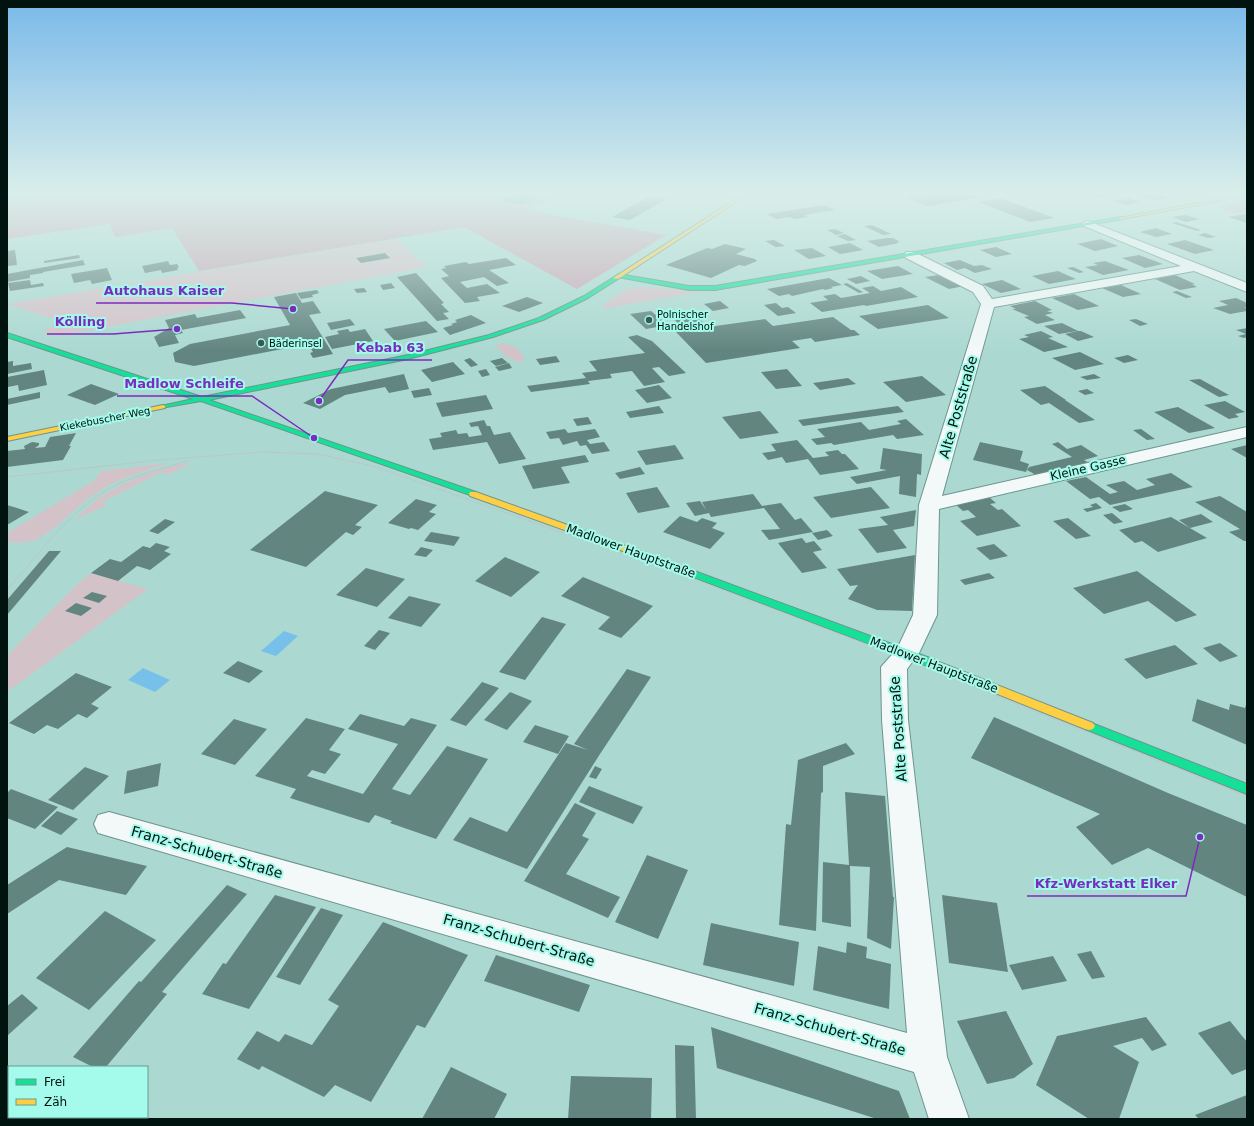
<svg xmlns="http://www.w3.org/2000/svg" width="1254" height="1126" viewBox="0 0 1254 1126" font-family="'DejaVu Sans',sans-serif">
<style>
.green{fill:#d3c3c9}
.forest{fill:#c8a8b4}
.water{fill:#76c0ea}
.building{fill:#628580}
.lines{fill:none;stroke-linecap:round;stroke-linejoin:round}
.street-casing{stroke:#6d948e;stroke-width:2}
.fast-casing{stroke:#6d948e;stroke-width:2}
.slow-casing{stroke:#6d948e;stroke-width:2}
.street{fill:#f2f9f8;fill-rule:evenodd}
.fast{fill:#16e098;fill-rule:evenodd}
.slow{fill:#ffcf43;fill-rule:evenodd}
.tram{stroke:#bbc7c5;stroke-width:1}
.poi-dot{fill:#3c5853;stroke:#a4faeb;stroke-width:1.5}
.labels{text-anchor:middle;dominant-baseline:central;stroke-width:4;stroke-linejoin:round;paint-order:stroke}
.far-poi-label{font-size:10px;fill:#00130f;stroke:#a4faeb;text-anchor:start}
.far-street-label{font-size:10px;fill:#00130f;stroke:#a4faeb}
.street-label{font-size:12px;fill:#00130f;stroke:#a4faeb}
.near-street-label{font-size:14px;fill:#00130f;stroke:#a4faeb}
.leader{fill:none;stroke:#7b2cbf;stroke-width:1.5}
.callout-dot{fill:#7b2cbf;stroke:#a4faeb;stroke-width:1.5}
.callout-label{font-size:13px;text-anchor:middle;font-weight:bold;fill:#7b2cbf;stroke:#a4faeb;stroke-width:4;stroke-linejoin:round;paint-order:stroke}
</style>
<rect width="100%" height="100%" fill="#abd9d1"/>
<path class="green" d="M396,239l31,28 -369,69 -16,-5 22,-9 -57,-18z
M643,287l58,5 -94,16 -5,-2 23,-16z
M504,343l13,5 8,10 -4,4c-12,-2 -18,-7 -25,-17z
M193,462l-25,13 -6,-3 -60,30 6,3 -34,15c7,-6 14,-13 21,-19 27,-20 65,-33 98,-39z
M169,463l-36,12 -24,10 -23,15 -34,30 -16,10 -19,3 -10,-2v-8l88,-53 6,-9z
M91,573l57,16 -141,103v-36l66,-68z"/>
<path class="forest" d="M62,194h498l-34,16 140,25 -89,54 -113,-62 -265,44 -27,-43 -57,9 -5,-13 -103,15v-38z
M1247,199v13l-11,2 -12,-3 -4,-5z"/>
<path class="water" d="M284,631l14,5 -22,20 -15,-5z
M143,668l27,12 -15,12 -27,-12z"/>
<path class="building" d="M517,194h28l-23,10 -21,-3z
M929,194h45l8,3 -55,9 -21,-9z
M1091,194h25l-16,3z
M1142,194h12l15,4 -12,2 -14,-4 4,-1z
M650,196l17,3 -37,21 -18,-3z
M1001,198l53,20 -24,4 -52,-20z
M1128,198l13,4 -15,3 -13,-4z
M825,205l10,5 -31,5 4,2 -13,2 -5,-2 -14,2 -9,-5z
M1247,214v9l-19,-6z
M1185,215l14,4 -13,3 -14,-5z
M1176,222l25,8 -4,1 -25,-8z
M872,225l19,9 -8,1 -19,-9z
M1156,228l16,6 -16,3 -16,-5z
M835,229l9,4 -8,2 -9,-5z
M1205,233l11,4 -8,1 -10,-3z
M845,234l11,6 -8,1 -11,-5z
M887,238h6l7,4h-4l3,1 -20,4 -12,-6z
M1101,239l17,7 -23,5 -18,-7z
M774,240l11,6 -9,1 -11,-6z
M1185,240l29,10 -19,4 -28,-10z
M850,243l13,7 -23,4 -12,-7z
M725,244l21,5 -10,5 19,5 2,2 -12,5 -6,-1 -28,13 -45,-13 41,-17 5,1z
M996,247l16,7 -16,3 -16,-7z
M812,248l14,8 -17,3 -15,-9z
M15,250l2,15 -10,1v-15z
M385,253l5,5 -29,5 -5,-5z
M79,255l1,3 -36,5v-2z
M1139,255l24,9 -18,4 -23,-10z
M506,258l10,7 -27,5 20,13 -12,3 -13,-9 -24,5 7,6 20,-4 13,9 -23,4 3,4 -15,2 -24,-25 8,-2 -8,-7 5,-1 -2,-2 22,-4 3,2z
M83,260l2,5 -42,7v1l-13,2v3l-23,4v-8z
M960,260l14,6 8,-1 10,4 -17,4 -10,-5 -8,2 -13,-7z
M168,261l2,4 7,-1 2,3 -2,1 1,2 -16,3 -1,-3 -16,3 -3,-7z
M1105,261l24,9 -26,5 -18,-8 13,-2 -5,-2z
M898,266l15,8 -31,5 -15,-8z
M1073,267l11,5 -5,1 -12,-5z
M107,268l5,12 -20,4 -2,-4 -16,3 -3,-9z
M1058,271l18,8 -27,5 -17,-8z
M416,273l28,30 -3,1 8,8 -6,1 6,6 -12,2 -40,-44z
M939,275l9,4 6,-1 15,7 -20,4 -24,-12z
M1175,275l20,9h-3l5,3 -17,3 -25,-11z
M861,276l9,5 -14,3 -9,-5z
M829,278l13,7 -11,2 2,1 -8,2 -2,-1 -31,7 -3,-2 -10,2 -12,-7z
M30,280l1,5 12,-2 1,3 -34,5 -2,-8z
M1002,280l19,9 -20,4 -19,-9z
M391,283l4,5 -12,2 -3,-5z
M847,283l16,9 -4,1 -16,-9z
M1121,285l20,9 -18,3 -21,-9z
M873,286l8,5 20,-4 17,10 -52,9 -2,-1 -42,7 -12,-9 18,-3 -5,-4 12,-2 6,4 29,-5 -8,-5z
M364,288l3,4 -10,1 -3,-4z
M317,290l2,3 -7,2 1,2 -12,2 -4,-6z
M1177,291l15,6 -6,1 -14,-6z
M296,293l6,10 11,-2 8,12 -12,2 24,39 -20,4 -3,-5 3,-1 -5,-8 -114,22 -19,-4 -2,-9 17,-9 100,-19 -16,-28z
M1074,294l25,12 -21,4 -26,-12z
M527,297l16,6 -24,9 -17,-6z
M1236,298l11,5v4h-3l3,1v3l-17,3 -17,-6 15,-3 -9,-4z
M720,301l9,7 -16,3 -9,-7z
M1035,301l17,9 -5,1 6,2 -8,2 10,5 -18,4 -13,-7 5,-1 -17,-7h4l-6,-3z
M776,303l6,5 6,-1 8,6 -18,3 -14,-11z
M928,305l21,13 -71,11 -19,-13z
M240,310l6,8 -65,12 2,3 -8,2 4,8 -20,4 -5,-10 15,-9 -4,-8 30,-6 2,4z
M651,311l17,14 -22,4 -16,-15z
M471,315l15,8 -36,12 -7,-7 10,-3 -2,-1 6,-2 -2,-2z
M696,316l12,11 57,-8 8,7 60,-9 18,13h3l6,5 -45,7 -4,-4 -19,3 8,7 -94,15 -30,-31 9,-1 -11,-12z
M350,319l5,6 -24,5 -4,-7z
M1136,319l12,5 -8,2 -11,-6z
M426,321l12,11 -43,9 -11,-12z
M1062,323l16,8h3l13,6 -16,4 -13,-7 12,-3 -18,3 -15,-8z
M1247,328v9l-3,1 -6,-2 8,-2 -10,-4z
M348,329l2,3 15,-3 8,12 -41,8 -7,-12 14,-3 -2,-3z
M1041,331l12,6 -5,1 20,9 -24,5 -25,-13 10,-2 -5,-2z
M637,335l15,6 34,32 -17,3 -10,-9 -7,1 13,14 -21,4 -12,-15 -22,3 2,4 -24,3 2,3 -59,8 -4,-6 59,-8 -4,-5 15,-2 -8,-10 56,-8 -17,-16z
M1080,352l24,12 -29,6 -23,-12z
M1128,355l10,5 -14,3 -10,-5z
M556,356l4,6 -20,3 -4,-6z
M470,358l8,7 -7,2 -7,-7z
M502,358l6,5 -12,3 -6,-5z
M13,361v5l18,-3 1,6 -25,5v-12z
M453,362l12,12 -33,8 -11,-12z
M509,363l3,5 -13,3 -4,-4z
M486,369l4,6 -8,2 -4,-6z
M787,369l15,17 -26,3 -15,-17z
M44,370l3,15 -28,6 -1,-6 -10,2 -1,-10z
M404,374l5,15 -20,4 -4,-6 -40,8 -25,14 -17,-6 28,-14z
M1094,374l7,4 -14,2 -7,-3z
M922,376l24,19 -40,7 -23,-20z
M848,378l8,6 -36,6 -7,-7z
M1200,379l29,16 -10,2 -30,-17z
M91,384l28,10 -24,11 -28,-10z
M659,385l13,13 -25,5 -12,-13z
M1045,386l21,14h-1l30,20 -16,3 -30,-20 -8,2 -21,-15z
M429,388l3,7 -18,3 -3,-7z
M1087,389l7,4 -9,2 -7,-4z
M40,392v6l-33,7v-6z
M486,395l7,14 -51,8 -6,-14z
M1225,401l20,11 -10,2 4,3 -10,2 -25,-14z
M659,406l5,7 -34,5 -4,-6z
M898,406l6,6 -101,14 -5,-6z
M1178,407l37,21 -26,5 -35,-21z
M760,411l19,22 -39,6 -18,-22z
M588,417l4,7 -15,2 -4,-7z
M906,419l18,16 -27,4 -4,-4 -59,10 -3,-2 -14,2 -6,-6 14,-2 -8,-8 44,-7 8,8 32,-6 -4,-3z
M484,420l3,6h3l4,9 16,-3 16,27 -27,5 -12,-22 -54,8 -4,-11 13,-2 -2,-4 16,-3 2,4 9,-1 2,4 13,-2 -4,-9 -7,1 -2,-4z
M565,429l3,4 27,-4 5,8 -13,3 3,4 14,-2 6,9 -18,3 -6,-9 -6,1 -3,-5 -14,4 -4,-7 -9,1 -4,-7z
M1141,429l14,10 -8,1 -14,-10z
M76,433l-7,13h2l-8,14 -56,7v-16l18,-2 -1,-3 8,-4 7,1v2l-4,3 10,-1 5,-10z
M797,440l16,18 16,-2 -4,-4 13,-2 4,4h3l14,15 -39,6 -12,-16 -22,4 -4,-6 -14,3 -6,-7 14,-2 -5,-7z
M980,442l43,9 -3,10 9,3 -3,8 -53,-12z
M1058,442l9,7 14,-4 17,11 -14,4 5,3 -53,12 -9,-5 2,-3 43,-10 -20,-13z
M675,445l9,14 -38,6 -9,-14z
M1247,445v13l-16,-9z
M883,448l39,6 -1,21 -4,-1 -1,23 -17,-3 1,-18 -43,8 -7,-7 37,-7 -7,-1z
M585,455l4,7 -28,5 9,16 -37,6 -11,-23z
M640,467l5,7 -25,5 -5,-6z
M1171,473l22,14 -83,18 -11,-8 -9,2 -24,-18 20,-4 24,17 8,-2 -12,-7 18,-4 13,9 18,-5 -9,-6z
M657,487l13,20 -32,6 -12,-20z
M871,487l19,21 -59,10 -18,-21z
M325,491l53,14 -23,20 7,2 -9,8 -7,-3 -40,35 -56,-17z
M753,494l9,12 19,-3 14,17 6,-2 12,14 -44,8 -8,-10 19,-1 -16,-21 -53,9 -2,-4 -14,3 -9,-13 14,-2 6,9 -4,-8z
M1220,496l27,16v29h-3l-15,-9 11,-3 -45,-27z
M989,497l7,6 -6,1 8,6 4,-1 19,17 -44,10 -17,-15 16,-4 -8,-7 -5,1 -7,-6z
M416,499l21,6 -8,7 7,2 -18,16 -7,-2 -2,1 -21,-6z
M1096,503l6,5 -15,4 -4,-3 10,-2 -3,-2z
M1125,504l8,5 -13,3 -8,-5z
M7,505l10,3 12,4 -22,13z
M916,510l-2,16 -21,4 14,18 -30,5 -19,-24 30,-4 -8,-8z
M1112,513l11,9 -9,2 -11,-9z
M1201,514l12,8 -23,6 -11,-8z
M680,516l17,6 5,-4 15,5 -5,5 13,5 -15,16 -47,-17z
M1171,517l36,21 -49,14 -16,-11 -7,2 -16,-13z
M1068,518l23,18 -15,3 -23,-18z
M165,519l10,3 -17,12 -9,-3z
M827,530l6,6 -15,4 -6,-7z
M431,532l29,5 -6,9 -30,-5z
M802,538l4,5 8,-2 8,9 -9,2 14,16 -25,5 -24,-30z
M156,543l14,4 -6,4 7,3 -21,16 -13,-4 -19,15 -27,-8 19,-14 11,3 22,-16 7,2z
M994,544l14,12 -18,4 -14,-12z
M421,547l12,3 -7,7 -12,-2z
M49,551h12l-54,64v-15z
M915,555l-3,56 -35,-1 -29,-11 10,-14 -8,1 -13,-17z
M505,557l35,15 -29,25 -36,-16z
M366,568l39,11 -28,28 -41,-12z
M1137,571l19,14 41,30 -21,7 -28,-21 -44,13 -31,-26z
M989,573l6,5 -30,7 -5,-5z
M583,577l70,29 -32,32 -23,-9 12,-12 -49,-21z
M92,592l15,4 -8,7 -16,-5z
M409,596l32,8 -20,23 -33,-9z
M76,603l16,5 -11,8 -16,-5z
M542,617l24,7 -41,56 -26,-8z
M379,630l11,3 -15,17 -11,-4z
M1220,643l18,13 -18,6 -17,-14z
M1175,645l23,19 -52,15 -22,-20z
M238,661l25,10 -14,12 -26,-10z
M627,669l24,8 -51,77 -73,115 -74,-29 17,-23 37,15 59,-89 22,7 -14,-6z
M76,673l36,14 -21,17 8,4 -12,10 -9,-4 -20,15 -11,-4 -13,9 -25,-11z
M482,682l17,6 -33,38 -16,-6z
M510,692l22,9 -25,29 -23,-10z
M1197,699l32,11 1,-6 15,4 2,-6v43l-55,-24z
M360,714l44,12 7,-8 26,7 -45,64 18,6 37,-49 41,13 -52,80 -46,-16 2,-2 -17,-6 -6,8 -79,-25 6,-9 -41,-13 51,-58 39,11 -16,21 12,4 -16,20 -13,-4 -5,6 56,18 35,-50 -50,-15z
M994,717l174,76 79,32v72l-99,-49 -36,17 -36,-38 24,-13 -129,-56z
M234,719l33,10 -32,36 -34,-11z
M535,725l34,11 -11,18 -35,-12z
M846,743l9,11 -32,12v26l-2,1 -5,138 -37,-6 7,-101 5,1 7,-65z
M161,763l-3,23 -34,8 3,-23z
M595,766l7,3 -6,10 -7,-2z
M85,767l24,9 -36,34 -25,-10z
M589,786l54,21 -10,17 -54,-22z
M11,789l47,18 -23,22 -28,-11v-25z
M845,792l40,4 8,101 -5,-1 6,1 -3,52 -24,-11 3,-71 -20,-1 1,61 -29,-5 1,-60 26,3z
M575,803l21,10 -14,23 7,3 -23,35 54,23 -12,21 -84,-37z
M57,811l21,8 -17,16 -20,-9z
M67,847l80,19 -21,29 -67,-15 -52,34v-29z
M647,855l41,15 -30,69 -43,-17z
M227,885l20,9 -85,98 5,2 -61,73h-13l-20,-10 66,-76 2,1z
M275,895l41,12 -67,102 -47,-15 21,-31 3,1z
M942,895l55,8 11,69 -59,-9z
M321,908l22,7 -43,70 -24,-8z
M105,911l51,29 -67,70 -53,-32z
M383,922l85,33 -43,73 -8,-3 -46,77 -36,-17 -11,12 -62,-31 -3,4 -22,-11 20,-28 22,11 6,-8 27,11 27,-39 -11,-6z
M711,923l88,19 -5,44 -91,-21z
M847,942l20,5 -1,11 25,6 -2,45 -76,-19 5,-44 28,7z
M1091,951l14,26 -13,2 -15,-25z
M496,955l94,30 -11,27 -95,-31z
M1053,956l14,25 -45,9 -13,-25z
M22,994l16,14 -31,28v-30z
M1006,1011l27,53 -19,14 -27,6 -30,-63z
M1146,1017l21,28 -15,6 -10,-13 -29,8 26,16 -20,57h-30l-53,-34 21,-49z
M1230,1021l17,21v27l-15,6 -34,-42z
M711,1027l188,64 11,28h-33l-160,-51z
M675,1045l19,1 2,73h-20z
M451,1067l56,27 -13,25h-72z
M571,1076l81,2 -1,41h-83z
M1247,1095v24h-48l-4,-4z"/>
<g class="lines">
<g class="street-casing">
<path id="street" d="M1088,221l159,62v9l-53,-21 -200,36 -52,189 305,-69v10l-308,72 -2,106 -18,38 -12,16 1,51 39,337 22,62h-40l-15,-47 -816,-239 -4,-9 4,-9 11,-3 798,221 -25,-313 -1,-53 16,-18 16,-34 6,-110 62,-201 -8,-12 -67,-34 -2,-3 2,-3h8l69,34 9,13 189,-33 -97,-40 -2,-2 2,-2z"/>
</g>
<g class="fast-casing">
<path id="fast" d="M24,194h10l-27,4v-2z
M1121,217l2,2 -408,71h-26l-71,-13v2l-30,19 -45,22 -50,17 -85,22 -199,41 267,92 1,2 -1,2h-3l-272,-95 -40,7v-2l32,-7 -186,-62v-4l195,64 206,-42 81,-20 50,-17 45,-22 35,-22 70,12h26z
M662,559l276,102 1,3 -1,3h-8l-271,-103 -1,-2z
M1089,722l158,62v10l-162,-65 -2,-3 2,-3z"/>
</g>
<g class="slow-casing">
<path id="slow" d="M744,194h4l-130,85 -5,-1z
M1247,194v2l-126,23 -2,-1z
M163,405l2,1v2l-158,33v-4z
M470,492h6l189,68 1,2 -1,2h-6l-189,-68 -1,-2z
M934,660l159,63 2,3 -2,3 -4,1 -4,-1 -155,-62 -1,-3 1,-3z"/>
</g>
<use href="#street" class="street"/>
<use href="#fast" class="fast"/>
<use href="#slow" class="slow"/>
<path class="tram" d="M7,477l152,-17 104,-8 54,2 56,12 316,111 214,81 344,138
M7,590c31,-35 64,-81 105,-103 23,-12 50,-18 75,-26"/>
</g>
<linearGradient id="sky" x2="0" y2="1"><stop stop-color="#7ab9e9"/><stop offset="0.55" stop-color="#d9eeea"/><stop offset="1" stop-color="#d9eeea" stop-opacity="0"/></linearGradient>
<rect width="1254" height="351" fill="url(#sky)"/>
<g class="poi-dot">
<circle cx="649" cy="320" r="4"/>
<circle cx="261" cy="343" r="4"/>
</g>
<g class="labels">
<g class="far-poi-label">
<text x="657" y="314">Polnischer<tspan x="657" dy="12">Handelshof</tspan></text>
<text x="269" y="343">Bäderinsel</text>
</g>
<g class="far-street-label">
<text transform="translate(105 419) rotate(-11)">Kiekebuscher Weg</text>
</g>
<g class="street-label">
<text transform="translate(1088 468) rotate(-13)">Kleine Gasse</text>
<text transform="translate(631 551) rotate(20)">Madlower Hauptstraße</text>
<text transform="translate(934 665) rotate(21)">Madlower Hauptstraße</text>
</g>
<g class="near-street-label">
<text transform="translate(958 407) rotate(-74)">Alte Poststraße</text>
<text transform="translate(898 729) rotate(-94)">Alte Poststraße</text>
<text transform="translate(207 852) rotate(16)">Franz-Schubert-Straße</text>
<text transform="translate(519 940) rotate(16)">Franz-Schubert-Straße</text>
<text transform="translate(830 1029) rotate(16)">Franz-Schubert-Straße</text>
</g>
</g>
<path class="leader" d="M293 309L232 303H96M177 329L113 334H47M319 401L348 360H432M314 438L252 396H117M1200 837L1186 896H1027"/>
<g class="callout-dot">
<circle cx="293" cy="309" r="4"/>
<circle cx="177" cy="329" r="4"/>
<circle cx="319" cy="401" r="4"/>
<circle cx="314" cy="438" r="4"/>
<circle cx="1200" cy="837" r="4"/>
</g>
<g class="callout-label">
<text x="164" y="295">Autohaus Kaiser</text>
<text x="80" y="326">Kölling</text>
<text x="390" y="352">Kebab 63</text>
<text x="184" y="388">Madlow Schleife</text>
<text x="1106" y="888">Kfz-Werkstatt Elker</text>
</g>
<rect width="1254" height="1126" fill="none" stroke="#00130f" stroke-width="16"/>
<rect x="8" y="1066" width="140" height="52" fill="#a4faeb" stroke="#629e93"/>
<rect x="16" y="1079" width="20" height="6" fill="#16e098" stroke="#629e93"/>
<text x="44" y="1086" font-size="12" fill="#00130f">Frei</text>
<rect x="16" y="1099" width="20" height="6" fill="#ffcf43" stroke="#629e93"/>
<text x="44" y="1106" font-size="12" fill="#00130f">Zäh</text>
</svg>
